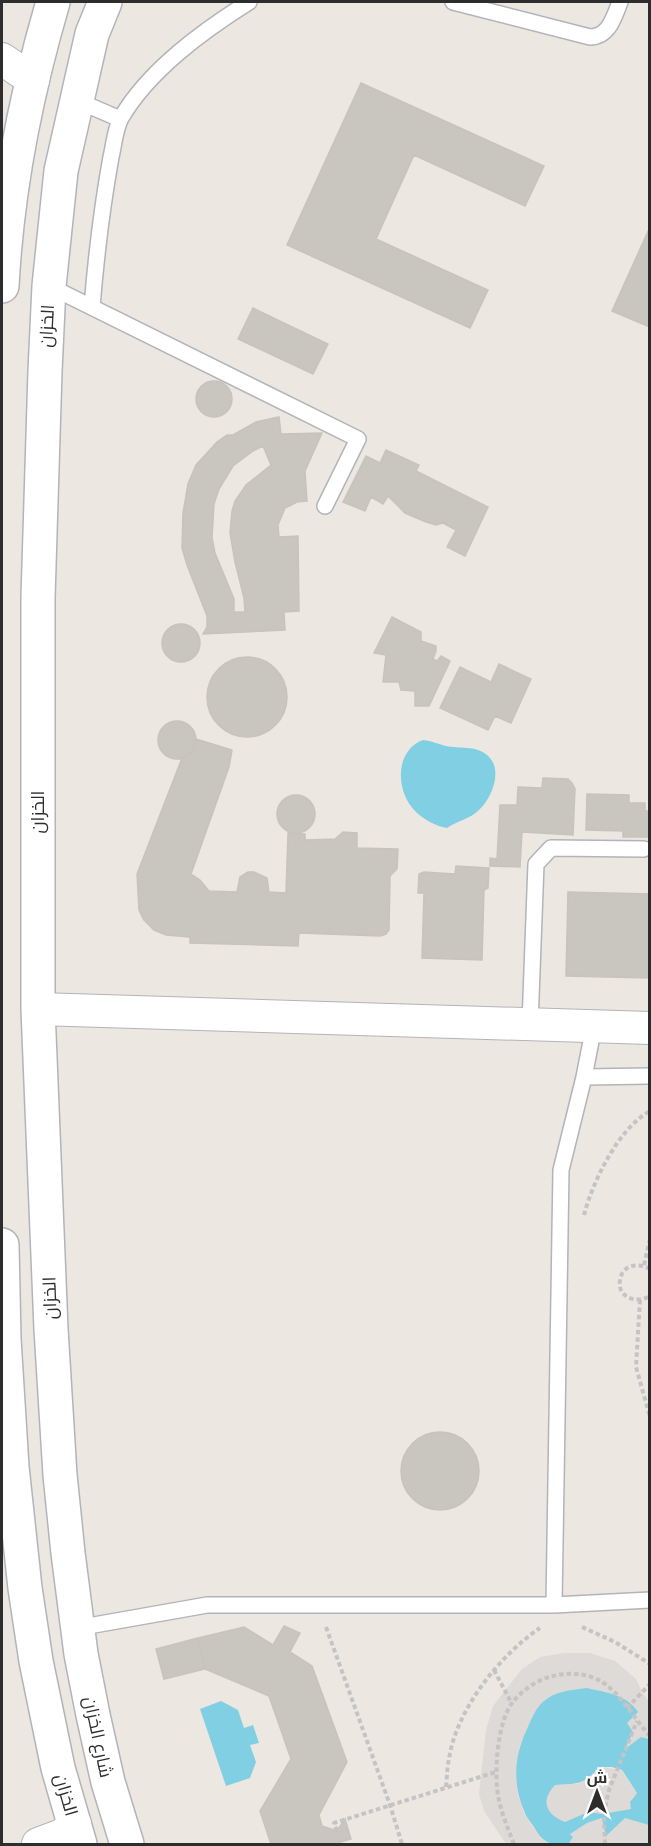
<svg xmlns="http://www.w3.org/2000/svg" width="651" height="1846" viewBox="0 0 651 1846" font-family="'Nunito Sans',Cairo,sans-serif">
<style>
.plaza{fill:#dddad8}
.water{fill:#81cfe2;fill-rule:evenodd}
.building{fill:#c9c5bf;stroke:#c8c3bb;stroke-width:1.5;fill-rule:evenodd}
.lines{fill:none;stroke-linecap:round;stroke-linejoin:round}
.lane-casing{stroke:#b2b4bb;stroke-width:18}
.street-casing{stroke:#b2b4bb;stroke-width:34}
.secondary-casing{stroke:#b2b4bb;stroke-width:36}
.path{stroke:#c4c4c4;stroke-width:4;stroke-dasharray:4.5 3;stroke-linecap:butt}
.lane{stroke:#fff;stroke-width:15}
.street{stroke:#fff;stroke-width:32}
.secondary{stroke:#fff;stroke-width:33}
.labels{text-anchor:middle;dominant-baseline:central;stroke-width:4.5;stroke-linejoin:round;paint-order:stroke}
.street-label{font-size:18px;fill:#2d2d2d;stroke:#fff}
</style>
<rect width="100%" height="100%" fill="#ede7e1"/>
<path class="plaza" d="M564,1653h26l25,8 21,18 6,13 7,10v37l-8,-2 -17,14 -80,-50 -12,17 -12,27 -4,27 2,23 7,20 15,23 10,6h-44l-22,-33 -5,-17 7,-64 7,-24 29,-37 18,-12z
M602,1767l19,3 16,23 -5,5 -1,11 -29,5 -14,-2 -23,11 -12,-5 -7,-12 2,-14 7,-7 22,-1 10,-5 6,-7z
M603,1818l3,17 19,-17 22,5 2,2v19h-84l4,-1v-9l18,-11z"/>
<path class="water" d="M423,740c9,1 15,4 23,6 13,3 29,-1 41,9 17,14 5,43 -8,55 -9,9 -22,11 -32,18 -12,-2 -24,-9 -32,-17 -20,-20 -20,-61 8,-71z
M587,1688c20,5 39,6 51,24l-11,11 6,9 -8,17 16,-12 8,2v86l-24,-7 -19,18 -4,-18 -15,5 -17,11 3,3 -4,6c-18,3 -26,0 -34,-14 -3,-6 -8,-10 -10,-16 -13,-28 -11,-57 2,-84 4,-9 9,-22 17,-28 11,-10 29,-11 43,-13zM602,1767h10l10,3 15,23 -7,9 1,7 -29,5 -14,-2 -23,10c-19,-7 -25,-21 -10,-37 10,-1 22,0 30,-5 6,-4 10,-9 17,-13z
M221,1701l17,9 6,18 9,-3 6,18 -9,2 6,17 -6,16 -24,8 -26,-77z"/>
<path class="building" d="M361,83l183,83 -19,40 -111,-51 -38,84 112,51 -18,38 -183,-83z
M650,227v100l-38,-16z
M253,308l75,36 -15,30 -75,-35z
M196 399a18 18 0 1 1 36 0a18 18 0 1 1-36 0Z
M279,417l2,17 41,-1 -17,38 2,30 -10,1 -12,6 -7,17 1,12 19,-1 1,75 -15,1 1,18 -82,4 4,-7v-11l-20,-51 -5,-17 1,-35 5,-29 8,-19 21,-23 10,-7h6l23,-13zM263,446l8,19 -25,20 -11,16 -3,10 -2,22 5,29 9,36 1,14h-11v-13l-19,-46 -3,-15 2,-34 5,-15 14,-23 20,-15z
M386,450l33,15 -3,6 72,36 -23,49 -18,-9 9,-17 -13,-7 -7,2 -10,-3 -21,-9 -17,-17 -5,8 -12,-7 -6,14 -22,-9 23,-46 14,7z
M392,617l29,15v9l15,5v5l-3,8 4,2 4,-5 9,5 -21,45h-14v-15l-14,-1 -2,-8h-16l3,-27 -12,-2z
M162 643a19 19 0 1 1 38 0a19 19 0 1 1-38 0Z
M207 697a40 40 0 1 1 80 0a40 40 0 1 1-80 0Z
M499,664l32,15 -20,44 -16,-7 -7,14 -48,-22 20,-41 31,15z
M158 740a19 19 0 1 1 38 0a19 19 0 1 1-38 0Z
M196,739l36,11 -3,17 -38,107 9,6 9,11 28,1 3,-15 8,-5h6l13,6 2,14 17,1 2,-60 17,1v6l30,-1 8,-7 14,1v15l41,1 -1,20 -7,7 -1,54 -3,4 -6,2 -81,-3 -1,13 -108,-3v-6l-24,-2 -12,-5 -10,-10 -5,-10 -2,-36 45,-116 10,-7z
M543,778l25,1 4,4 3,6 -2,46 -51,-3 -2,35 -30,-1v-8l7,1 3,-54h17l1,-18 24,1z
M587,794l42,1v8h16v8h5v26h-27v-6l-37,-1z
M277 814a19 19 0 1 1 38 0a19 19 0 1 1-38 0Z
M456,866l33,2 -1,20 -4,2 -2,70 -60,-2 2,-65h-6l1,-19 5,-2 31,2z
M568,892l82,2v84l-84,-2z
M401 1471a39 39 0 1 1 78 0a39 39 0 1 1-78 0Z
M284,1626l16,7 -10,19 22,14 35,96 -28,53 3,11 15,5 8,-12 6,20 -17,5h-63l-11,-33 31,-52 -22,-63 -64,-27 -7,-31 46,-11 29,18z
M198,1638l7,31 -41,10 -8,-30z"/>
<g class="lines">
<g class="lane-casing">
<path id="lane" d="M453,2l137,35c19,0 24,-20 30,-35
M76,100l44,19
M49,286l309,153 -33,67
M92,307c4,-50 10,-100 19,-150 3,-12 4,-28 10,-39 28,-48 82,-87 128,-116
M530,1024l6,-160 15,-16 93,1
M584,1077l10,-51
M554,1605l7,-435 23,-93 66,-1
M77,1628l130,-23h347l96,-5"/>
</g>
<g class="street-casing">
<path id="street" d="M2,59l31,21
M38,1009l612,19
M38,1844l24,-9 13,-11"/>
</g>
<g class="secondary-casing">
<path id="secondary" d="M105,2l-13,32 -31,137 -12,115 -4,85 -7,227v411l13,320 9,146 8,78 13,101 12,61 15,67 19,62
M2,286c5,-96 24,-192 51,-284
M2,1245l2,94 8,128 13,121 11,73 22,107 22,76"/>
</g>
<path class="path" d="M584,1215c9,-34 34,-86 66,-104
M644,1265l6,-26
M650,1269c-12,-7 -28,-4 -30,11 -3,18 17,24 30,16
M640,1300l-4,67 14,50
M326,1627l64,178 12,39
M582,1627l33,15 35,22
M494,1670l18,34
M627,1708l23,-24
M446,1787c1,-10 1,-19 3,-28 7,-49 51,-104 91,-131
M337,1831l-3,-8 162,-51
M514,1844c-7,-18 -15,-36 -17,-56 -2,-24 1,-65 15,-85 9,-12 26,-24 41,-27 18,-4 37,-3 52,8 18,13 30,36 45,52
M605,1844l-1,-31 5,-23 28,-69"/>
<use href="#lane" class="lane"/>
<use href="#street" class="street"/>
<use href="#secondary" class="secondary"/>
</g>
<g class="labels">
<g class="street-label">
<text transform="translate(47 326) rotate(-87)">الخزان</text>
<text transform="translate(38 812) rotate(-90)">الخزان</text>
<text transform="translate(50 1298) rotate(-92)">الخزان</text>
<text transform="translate(98 1737) rotate(78)">شارع الخزان</text>
<text transform="translate(66 1795) rotate(74)">الخزان</text>
</g>
</g>
<rect width="651" height="1846" fill="none" stroke="#2d2d2d" stroke-width="6"/>
<g transform="translate(597 1792)" stroke="#ffffff" stroke-width="4.5" paint-order="stroke">
<path d="M0-4.5L10 22L0 15L-10 22Z" fill="#2d2d2d"/>
<text y="-9" font-size="16" font-weight="bold" text-anchor="middle" fill="#2d2d2d">ش</text>
</g>
</svg>
